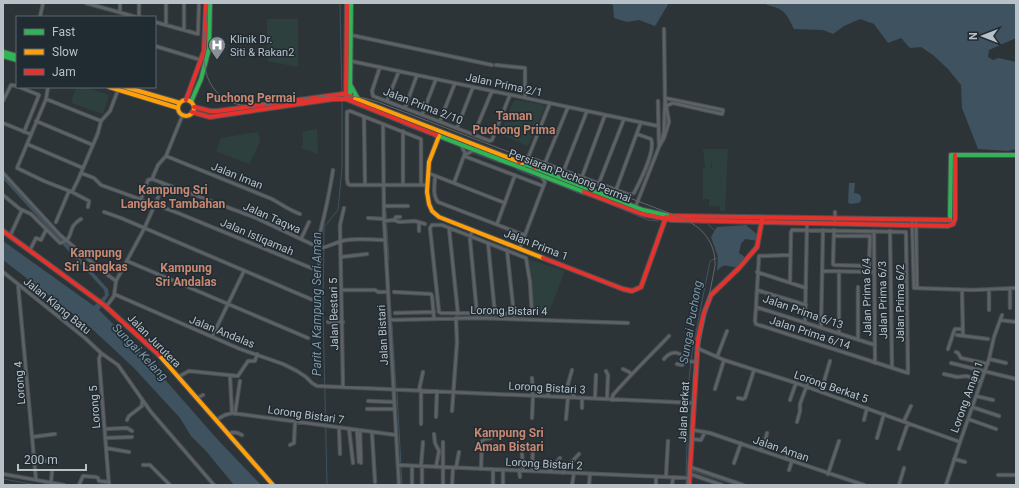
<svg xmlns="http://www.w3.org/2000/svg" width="1019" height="488" viewBox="0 0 1019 488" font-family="Roboto,sans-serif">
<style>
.green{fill:#2d403d}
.water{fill:#3e525f}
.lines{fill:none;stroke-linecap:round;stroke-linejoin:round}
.stream{stroke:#3e525f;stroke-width:1}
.street-casing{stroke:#4b5053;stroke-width:4.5}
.fast-casing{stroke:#4b5053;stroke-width:6}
.slow-casing{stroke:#4b5053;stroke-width:6}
.jam-casing{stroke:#4b5053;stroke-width:6}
.street{stroke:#5d6266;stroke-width:2.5}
.fast{stroke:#30b455;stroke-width:4}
.slow{stroke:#ff9f0a;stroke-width:4}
.jam{stroke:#e5322d;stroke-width:4}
.tram{stroke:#61666a;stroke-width:1}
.labels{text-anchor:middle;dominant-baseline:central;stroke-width:3;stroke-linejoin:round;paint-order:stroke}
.poi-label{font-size:11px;fill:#b8c1c8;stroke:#212b32;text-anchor:start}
.street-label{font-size:11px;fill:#b8c1c8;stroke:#212b32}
.neighbourhood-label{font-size:12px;font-weight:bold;fill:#c88872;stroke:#212b32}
.water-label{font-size:12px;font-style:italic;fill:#7d96a7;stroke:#212b32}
</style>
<rect width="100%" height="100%" fill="#2d3438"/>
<path class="green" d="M267,19h31v48l-30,-6z
M76,87h9l24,8 -6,19 -32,-11z
M516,100l28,5 1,2 -17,39 -28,-12 13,-32z
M317,129l1,25 -17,-6 2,-5 -1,-11z
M258,132l2,10 -11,22 -33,-13 5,-13z
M703,149h25l-3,62h-5v-5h-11v-7h-6v-31h9l-1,-11v11h-6z
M528,259l37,12 -18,46 -13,-3z"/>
<path class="water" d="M608,3h61l-14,23 -16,-6 -12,2 -13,-4 -1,-13z
M766,3h250v35l-27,12 -1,7 5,3 6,-2 17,4v87l-8,2 -30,-2 -16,-41 -1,-23 -13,-16 -15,-14 -12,-8 -11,1 -9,-10 -13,5 -14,-19 -14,-5 -16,7 -11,8 -10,-4 -29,-1c-8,-16 -9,-20 -27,-24z
M3,173l105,116 1,6 -10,15 41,41 78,89 43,45h-27l-28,-34 -15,-15 -11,-18 -46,-50 -44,-41 -87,-67v-19l91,65 11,-11 -1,-5 -101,-111z
M849,183h6l-1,10 5,1 2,3v4l-3,2 -8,1 -2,-2z
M746,225l13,11 -1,5 -13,-2 -4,5 -2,9 6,4 -8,10c-11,1 -11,-6 -20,4l1,-14 -7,-20 6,-10z"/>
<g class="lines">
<path class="stream" d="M340,3l2,95
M403,125l27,10
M446,141l14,6
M473,153l27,10
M517,170l24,9
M551,182l32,13
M592,197l56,23 10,1
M386,212l3,48
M674,222l33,1 9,9
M392,325l4,63
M397,391l5,94
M692,471l44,14
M686,476l3,-96 3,-28 18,-91 7,-3
M3,479l34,6
M327,485l-4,-175 1,-77v-6l14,-17 4,-42v-67
M686,485v-5"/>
<g class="street-casing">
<path id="street" d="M86,3l50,14
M139,3v14
M166,3v22
M184,3v27
M120,12v-9
M40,17l3,-14
M155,22l43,12 1,-31
M346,34l146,31
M155,46l46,14
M346,60l312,66
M496,65l29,3v30
M380,67l-8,24 1,5 117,45 2,-1 18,-45
M19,87l20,8 -15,37
M48,87l-2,12 -29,69 27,13 28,11 6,-12 20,-47 3,-12 9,-10 8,-21
M665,98l58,12v1l-1,3 -49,-11 -7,3
M46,99l55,22
M3,101l8,-16 6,1
M387,101l12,-30
M405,108l12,-33
M422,115l14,-36
M364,117l1,68
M36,121l57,24
M440,121l15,-38
M3,123l27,11
M383,124l1,95 15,266
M457,128l16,-41
M403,131v54
M474,134l18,-43
M661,142l3,-10 1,-32
M27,144l56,24
M659,147l5,-9 5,-16 -4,-23 -1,-70
M465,155l9,-5
M166,156l106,43c9,5 17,11 28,15
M464,156l79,30
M528,157l102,38 4,-2c6,-12 22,-42 17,-54l-14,-5
M545,163l23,-56
M524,168l26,-65
M564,170l23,-59
M3,173l57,62 41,35 15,11
M81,173l13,5 7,7 77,28 138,57 3,-3 1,-19
M428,173l77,30
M435,176c0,8 -3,19 3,26l86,33
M582,177l23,-62
M152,179l104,39 64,30c10,-1 17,-7 27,-8 12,-2 26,0 38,0
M454,183l11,-30 -4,-8
M599,183l25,-64
M421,185v-46l-71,-28 -3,1v67l1,5 2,1h77
M616,190l25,-68
M72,192l17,9 -1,6
M3,195l17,14 11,5 29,29c16,-4 5,-15 21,-24
M141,199l7,-19 4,-1 6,-14 8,-9 17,-42
M384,206h24
M635,208l24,-61 -1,-46
M104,212l17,6 192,82
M835,212v11
M368,218l16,1
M394,220l5,2 16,-1 10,3
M384,221l10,-1 2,-3h4
M912,221l2,67 59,2 43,-2
M916,221l1,67
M56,222l13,-31
M497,224l18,-49
M442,225l84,33 4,24 2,32 -91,-1 -2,-1 -9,-84 2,-3z
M449,228l9,86
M472,230l-2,9 7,75
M419,231v-8
M874,231l1,132
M890,231l2,137
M10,236l12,-26
M834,236h36l-1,30 -35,-1 -1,-1 1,-34
M301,239l8,-17
M488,243l7,71
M318,247c3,-6 1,-12 3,-18 5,-20 9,-39 12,-59
M520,248l25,-66 -4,-6
M30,250l6,-12 5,2 5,-10
M507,250l7,65
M790,255l-31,1 -3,51 119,38
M341,257l26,-3
M127,261l181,77
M822,271l52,1
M3,272l82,66 16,15 17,12 33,47 63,73
M757,272l49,16
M18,284l18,196
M858,287v53
M1010,288v20
M989,289v21
M342,290h33l3,2h10
M757,290l49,15
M962,290l1,46
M394,292l37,2 1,2 2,22
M114,294l126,55 43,15 14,7 9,6 6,6 5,3 377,17
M106,307l8,-11 2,-15 28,-52 20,-45
M756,307l-1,14 1,3 152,49 -2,-141 -114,-2 -1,2 -1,50
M395,313l39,-1
M390,320l87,-2 151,5
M1000,320l16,2
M328,322h15
M805,322l2,-99
M821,328l2,-98
M839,333v-62
M957,335l31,4
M212,337l32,-66
M697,348l27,12 72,23 164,59
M948,349l6,-18 1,-2h8
M956,352l2,1 3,5 27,6
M101,353l-2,6 10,126
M717,357l10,-26
M664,359c8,-10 17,-7 24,2
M989,359l17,4
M951,363l65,16
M677,364l5,1 6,-4 8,1
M623,369l6,3 2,2
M572,370l-4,14v5l7,8
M606,371l2,4 -1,24
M944,374l13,3 10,-1 14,6
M230,376l2,37
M178,377l11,-6 49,5 10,-15h7l2,-7
M532,378l1,17 -1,23
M343,387l-3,-162 4,-17
M715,389l9,-29
M419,390l4,-18
M821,392l9,-31
M548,396l1,-9
M976,396l17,4
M197,398l6,-3
M582,398v10
M595,398l1,-23
M738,398l5,1 2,-1 9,-28
M612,400l1,-5c18,-21 37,-39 56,-59
M790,400l6,-17
M368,401l26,1
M972,407l27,9
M367,409h28
M452,411l5,-69 -1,-24
M235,414l5,-33
M436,417l1,-26
M566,419l2,-22
M968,419l28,10
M127,420l2,-4 13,-10v-5
M216,420l9,-5 7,-2 164,22
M864,420l3,-12
M904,421l7,-15
M797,422l3,-11v-7l10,-27
M421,424v-34
M339,428l1,26
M105,429l22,-1 5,3
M349,429l4,34
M357,430l2,32
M693,430l17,3 26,9 128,43
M360,431l1,32
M372,433l3,49
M228,434c5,-3 9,-2 14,1
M434,434l1,9 4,8 -3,16
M32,437l23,-3
M105,438l27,-1
M877,438l7,-24
M692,439l9,1 4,-8
M443,442v43
M290,445l4,-2 1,-21
M106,448l23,4
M784,449l3,3 -1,7
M899,449l9,-26
M760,450l4,-5 3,-12
M522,454l1,17
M954,459l11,3
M34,460l15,1 8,2
M734,463l7,-20
M143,465h7l20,20
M398,465l292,13
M421,466l2,-24
M690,467l53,18
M456,468l3,-16
M481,469l1,-28 3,-2 6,-1
M519,470l1,7
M789,470l3,-9
M532,471l1,-23
M549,472l11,-14
M563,473l2,-4 14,-15
M3,474l61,11
M690,474l32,11
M828,474l11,-33
M998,475h18
M666,477l2,-36
M51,483l1,-12
M79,485l4,-9 13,1 2,1 1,3 10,1
M412,485v-19
M422,485v-19
M452,485l1,-17
M493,485v-15
M503,485v-15
M572,485l2,-12
M589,485l1,-11
M656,485v-8
M672,485l1,-7
M899,485l5,-17
M946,485l14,-43 29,-83 5,-22 8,-22"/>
</g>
<g class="fast-casing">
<path id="fast" d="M3,52l14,4
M3,56l14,4
M351,86l7,13
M350,98l1,-95
M191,102l10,-23 8,-30 1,-46
M436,135l148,57
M522,163l121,47 27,6
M950,220l1,-65h65"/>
</g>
<g class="slow-casing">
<path id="slow" d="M109,87l69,21
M125,87l55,16
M352,97l170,66
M178 108a8 8 0 1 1 16 0a8 8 0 1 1-16 0Z
M439,136l-10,26 -2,30 2,12 3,7 7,6 104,41
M159,355l114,130"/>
</g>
<g class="jam-casing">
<path id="jam" d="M346,96l1,-93
M186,100l18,-49 2,-48
M194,107l16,4h8l125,-17 9,3
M192,112l18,5 123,-18h13l90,36
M519,162l9,-5 6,10
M584,192l58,22 30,6 276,6 5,-2
M670,216l280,4
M953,224l2,-5v-64
M3,231l101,74 55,50
M543,258l80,31 9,2 9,-4 25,-70
M689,485l9,-146 6,-26 7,-18 28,-27 18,-21 5,-27"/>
</g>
<use href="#street" class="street"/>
<use href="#fast" class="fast"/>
<use href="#slow" class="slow"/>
<use href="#jam" class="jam"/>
<path class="tram" d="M208,3c-2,31 -14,71 13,93 10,8 21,10 32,10 45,-3 80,-19 125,-4l304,116c20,9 34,24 33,48l-21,107 -6,112"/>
</g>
<defs>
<g id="hospital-pin" transform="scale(0.9)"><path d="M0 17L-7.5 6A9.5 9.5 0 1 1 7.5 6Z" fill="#879096" stroke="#212b32"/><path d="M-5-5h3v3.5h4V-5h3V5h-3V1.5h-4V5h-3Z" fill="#fff"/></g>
</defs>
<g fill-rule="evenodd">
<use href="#hospital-pin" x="217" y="45"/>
</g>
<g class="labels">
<g class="poi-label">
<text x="230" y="39">Klinik Dr.<tspan x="230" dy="13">Siti &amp; Rakan2</tspan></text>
</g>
<g class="street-label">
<text transform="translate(504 85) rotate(12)">Jalan Prima 2/1</text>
<text transform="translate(423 106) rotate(21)">Jalan Prima 2/10</text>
<text transform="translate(237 176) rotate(22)">Jalan Iman</text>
<text transform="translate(570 176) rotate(21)">Persiaran Puchong Permai</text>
<text transform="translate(272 218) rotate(24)">Jalan Taqwa</text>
<text transform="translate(257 237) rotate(23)">Jalan Istiqamah</text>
<text transform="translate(536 245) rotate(21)">Jalan Prima 1</text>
<text transform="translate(867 297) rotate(-91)">Jalan Prima 6/4</text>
<text transform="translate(883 300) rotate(-91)">Jalan Prima 6/3</text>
<text transform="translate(900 303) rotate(-90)">Jalan Prima 6/2</text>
<text transform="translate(57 306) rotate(39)">Jalan Klang Batu</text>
<text transform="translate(509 311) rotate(1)">Lorong Bistari 4</text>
<text transform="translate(803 312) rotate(19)">Jalan Prima 6/13</text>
<text transform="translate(334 314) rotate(-91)">Jalan Bestari 5</text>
<text transform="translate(222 332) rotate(22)">Jalan Andalas</text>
<text transform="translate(810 333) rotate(18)">Jalan Prima 6/14</text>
<text transform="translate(383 335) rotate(-93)">Jalan Bistari</text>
<text transform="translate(154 341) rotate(45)">Jalan Jurutera</text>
<text transform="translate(20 383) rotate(-95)">Lorong 4</text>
<text transform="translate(831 387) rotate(19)">Lorong Berkat 5</text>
<text transform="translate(547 388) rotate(3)">Lorong Bistari 3</text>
<text transform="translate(967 397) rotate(-70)">Lorong Aman 1</text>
<text transform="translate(95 407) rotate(-95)">Lorong 5</text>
<text transform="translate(684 412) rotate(-87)">Jalan Berkat</text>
<text transform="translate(306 415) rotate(8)">Lorong Bistari 7</text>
<text transform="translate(781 449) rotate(19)">Jalan Aman</text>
<text transform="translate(544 464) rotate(3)">Lorong Bistari 2</text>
</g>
<g class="neighbourhood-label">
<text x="251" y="98">Puchong Permai</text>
<text x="514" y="116">Taman<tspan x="514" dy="14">Puchong Prima</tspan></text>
<text x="173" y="190">Kampung Sri<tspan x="173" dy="14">Langkas Tambahan</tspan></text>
<text x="96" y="253">Kampung<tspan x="96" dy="14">Sri Langkas</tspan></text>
<text x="186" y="268">Kampung<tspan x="186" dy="14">Sri Andalas</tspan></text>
<text x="509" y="433">Kampung Sri<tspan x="509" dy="14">Aman Bistari</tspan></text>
</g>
<g class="water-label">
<text transform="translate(317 304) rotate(-90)">Parit A Kampung Seri Aman</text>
<text transform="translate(691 322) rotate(-80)">Sungai Puchong</text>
<text transform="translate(140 352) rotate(46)">Sungai Kelang</text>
</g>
</g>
<rect width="1019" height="488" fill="none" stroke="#b8c1c8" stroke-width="8"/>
<rect x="16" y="16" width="140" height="72" fill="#212b32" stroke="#5d676e"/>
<rect x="24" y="29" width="20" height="6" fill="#30b455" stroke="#5d676e"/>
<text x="52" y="36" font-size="12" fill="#b8c1c8">Fast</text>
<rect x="24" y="49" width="20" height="6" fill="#ff9f0a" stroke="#5d676e"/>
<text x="52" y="56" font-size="12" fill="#b8c1c8">Slow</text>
<rect x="24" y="69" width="20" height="6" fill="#e5322d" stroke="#5d676e"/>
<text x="52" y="76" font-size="12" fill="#b8c1c8">Jam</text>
<g transform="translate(983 36) rotate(270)" stroke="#212b32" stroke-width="3" paint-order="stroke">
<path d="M0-3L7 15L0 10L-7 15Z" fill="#b8c1c8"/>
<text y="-6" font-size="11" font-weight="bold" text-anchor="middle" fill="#b8c1c8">N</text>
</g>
<path d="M18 464v6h68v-6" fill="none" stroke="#b8c1c8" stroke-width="2"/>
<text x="24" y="464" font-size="12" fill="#b8c1c8" stroke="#212b32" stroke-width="3" paint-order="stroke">200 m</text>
</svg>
